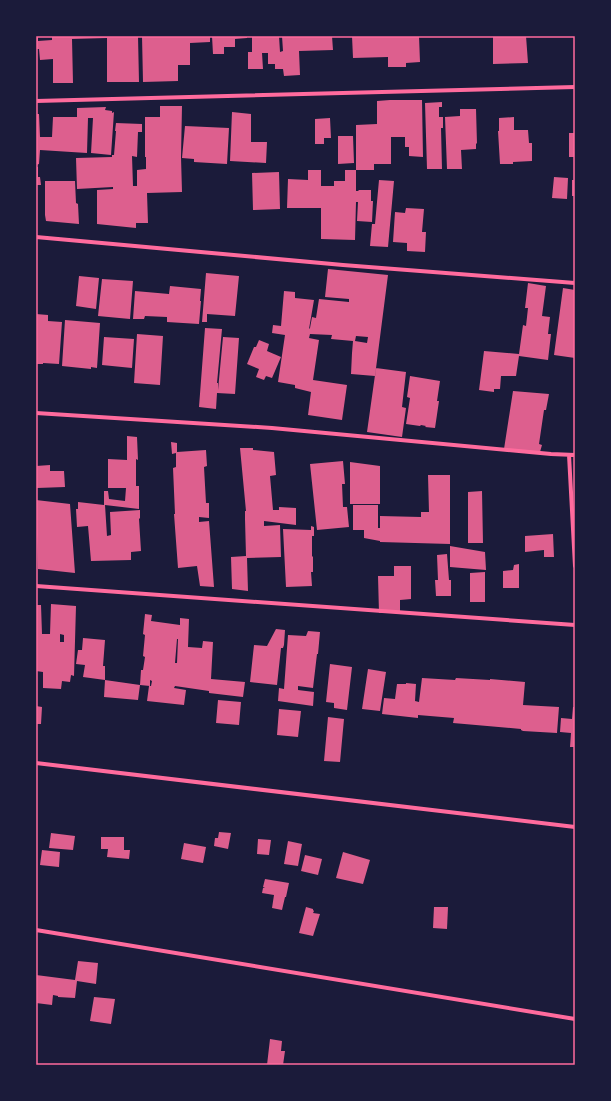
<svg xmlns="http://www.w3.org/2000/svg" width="611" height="1101" viewBox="0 0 611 1101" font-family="Manrope,sans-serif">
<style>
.building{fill:#dd5f8e;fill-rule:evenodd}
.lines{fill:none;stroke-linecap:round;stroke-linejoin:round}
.minor{stroke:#ff6b9d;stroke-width:4}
.neatline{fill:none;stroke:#ff6b9d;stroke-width:1.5}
</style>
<rect width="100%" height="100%" fill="#1b1b3a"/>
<path class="building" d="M36,36h2v5l14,-1v-4h86l1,46h-32v-44l-35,1 1,44h-20v-24l-13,1 -1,-11h-3z
M142,36h68v6l-20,1v22h-12v16l-35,1z
M212,36h35v2l-12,1v8h-11v7h-11z
M252,36h27l1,16 3,-1 -1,-15h50l1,14 -34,1 1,24 -16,1 -1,-7h-8v-5h-7v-11h-6l1,16h-15v-17h4z
M352,36h67l1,26 -14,1v4h-18v-10l-35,1z
M493,36h33l2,27 -35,1z
M390,100h32l1,57 -14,-1v-9h-4v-10h-14v27h-17v6h-18v21h3l-1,-1h13v11h2l-1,21 -15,-1 1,-19h-2l-1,38 -34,-1v-31h-34l1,-29 20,1v-10h13v16h13v-5h11v-11h11v-45l21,-1v-23z
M442,102v5h-3v10h4v11h-2l1,41h-15l-2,-66z
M160,106h22l-1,51 1,35 -35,1 1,30h-12v5l-39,-4v-34l16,-1v-2l-36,2 -1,-31 36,-1v-2h2l2,-24h-1l1,-8 26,1v8h-4l-1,25 -5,-1 1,30h4v-16l9,-1v-12h-1v-40h15z
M106,107l-1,3 7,1v2l2,-1 -3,43 -20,-2 2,-35h-5l-1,35 -47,-3 -1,14 -3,1v-51h3l1,23h12l1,-20h24v-9z
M460,109h16l1,35 -1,-1v6l-15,1 1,19h-15l-2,-52 15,-1z
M232,112l19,2v28h16l-1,21 -36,-2z
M514,117v13h14l1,13h3v18l-19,1v2h-13l-2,-33h1v-13z
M330,118l1,20h-7v6h-9v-25z
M185,126l44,2 -2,36 -33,-2v-3l-12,-1z
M569,133h6v24h-6z
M338,136h15l1,27 -16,1z
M36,167h2v10h2l1,8h-5z
M279,172l1,37 -27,1 -1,-37z
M554,177l14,1 -1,21 -15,-1z
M379,180l15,1 -6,66 -18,-1 2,-22h3z
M572,180h3v16h-3z
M45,181h30l1,22 2,1 1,20 -33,-3 -1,-6z
M406,208l18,1 -2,23h4l-1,20 -18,-1v-8l-14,-1 2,-30 10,1z
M328,269l60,6 -13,101 -24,-2 1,-21 1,-12 -22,-2 1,-4 -22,-1 -1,4 10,2 -6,40 34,5 -5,35 -34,-5 3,-23 -16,-4v-3l-17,-3 7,-47 -13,-2 1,-8 8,1 3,-35 11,1v6l19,2 -5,29 1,-1 2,-11 4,1 3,-19 30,3v-3l-24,-2zM356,336l12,1 -1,6 -12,-2z
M206,273l33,3 -4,40 -28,-2v8h-5z
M79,276l20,2 -3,31 -20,-3z
M102,279l31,2 -3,38 -32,-3z
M528,283l18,3 -4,30 8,1 -2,17h3l-3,26 -29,-4 -3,20h-15l-1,13h-6v3l-15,-2 5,-39 35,3 4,-29 3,1 2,-18h-3z
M170,286l31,3 -1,12h1l-2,23 -32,-2v-5l-22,-1 -1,3h-11l2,-28 34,3z
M563,288l12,2v68l-21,-3z
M36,314l12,1v6l14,1 -3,42 -16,-1v1h-7z
M65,320l35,3 -3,45 -6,-1v2l-29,-3z
M205,328l17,1 -5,54h1v7l5,-53 16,1 -4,56 -18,-1 -1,16 -17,-2z
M137,334l26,2 -3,49 -26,-2z
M104,337l30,2 -2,29 -30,-3z
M259,340l10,4 -2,7 14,6 -9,21 -6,-2 -2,4 -8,-3 3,-8 -12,-5 7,-17h2z
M376,368l30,4 -4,35 4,1 -4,29 -35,-5z
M410,376l30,5 -3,20h2l-4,27 -10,-1 1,-1 -5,-1 -1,1 -14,-2 4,-26 -3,-1z
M513,391l36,3 -3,16h-2l-5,34 3,1 -2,7 -36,-3z
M127,436l10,1 1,23 -2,-1v27h3v23l-34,-4 2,31 4,-1 -1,-23 30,-2v8l-1,1 2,32 -10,1v8l-40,1 -3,-35 -11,1 -1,-18h2v-7l26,3v-14h4l1,8 16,2 1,-13h-18v-29l19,1z
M171,442l6,1v9l29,-2 1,16 -3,1 2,36h3v15l-10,-1v5l10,-1 5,66 -14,-1 -3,-20 -19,2 -4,-54h1l-2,-46 3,-1v-14l-4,1z
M240,448h13v2l21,2 2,23 -6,1 3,34h6v-3l17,1v17l-32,-4v5l16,-1 1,32 -34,1 1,33 -16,-2 -1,-32 15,-1 -1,-37v-8h1z
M343,461l2,23h-3l1,23h4l2,20 -32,3 -7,-66z
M350,462l30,4v38h-30z
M50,465v6h14l1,16 -28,1 -1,-22z
M428,475h22v69l-70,-2v-1l-16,-3v-8h-11v-25h25v23h2v-12l41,1v-5h8z
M482,491l1,52h-15v-51z
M36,500l34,4 5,69 -37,-4z
M311,526l3,1v9h-2v20l1,1v15h-2l1,14 -26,1 -3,-58 28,1z
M553,534l1,23h-10v-7l-19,2v-16z
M450,546l35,6 1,18 -36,-3z
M447,554l2,26h2v16h-15l-1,-16h3l-1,-25z
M519,564v24h-16v-17l10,-1 1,-5z
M394,566h17v33l-11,1v11l-21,2 -1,-37h16z
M485,572v30h-15v-29z
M51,604l25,2 -2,70 -3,-1 -1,7 -8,-1 -1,8 -18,-1v-16l-7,-1v-66h5l1,29h8zM60,634l4,1v7h-4z
M145,614l7,1 -1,6 29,4v-7l9,1 -1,28 14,1 1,-7 10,1 -2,37 34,3 -2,15 -34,-4v-2l-34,-5 -1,2 12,2 -2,15 -37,-4 2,-15h2l1,-5 -2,-1v6l-10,-1 1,-15h2l2,-13 -2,-1 2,-21 -2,-1zM177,639h1l-1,24h-2z
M276,629l9,1 -1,15 -1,3h-2l-4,37 -27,-3 4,-37 13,1z
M308,631l12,1 -2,22h-1l-4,34 -15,-2v4l16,2 -1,14 -35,-5 1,-13 5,1 4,-54 18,1z
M83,638l22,2 -2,26h2v14l-22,-3 2,-12 -9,-1 2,-14h4z
M330,664l22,3 -5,43 -13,-2v-5l-8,-1z
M368,669l18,3 -6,39 -18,-2z
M422,678l33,2 1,-2 34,2v-1l35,3 -2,23 36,2 -2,26 -34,-2 -2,-1v-1l-68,-6 1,-5 -36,-3v3l-36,-4 2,-16 11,1 2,-15h9v-1l10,1 -1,17 4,1z
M105,680l35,5 -2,15 -34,-3z
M218,700l23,2 -2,23 -23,-2z
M36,706l6,1 -1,17h-5z
M573,707h2v40h-5l1,-14 -11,-1 1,-14 11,1z
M279,709l22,2 -3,26 -21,-2z
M328,717l16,2 -4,43 -16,-1z
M219,832l12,1 -3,16 -14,-3 1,-8h3z
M51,833l24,3 -2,14 -24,-2z
M101,837h23v13h6l-1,9 -22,-2 1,-8h-7z
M258,839l13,1 -2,15 -12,-1z
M288,841l14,3 -4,22 -14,-2z
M184,843l22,4 -3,16 -22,-4z
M42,850l18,2 -1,15 -19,-2z
M343,852l27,8 -7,24 -27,-6z
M305,855l17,4 -4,16 -17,-4z
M265,879l24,4 -3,14h-1l-3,13 -10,-2 2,-13 -12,-2 1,-5h2l-2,-1z
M306,907l7,2v1l1,1 -1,2 7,1 -7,22 -14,-3z
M434,907h14l-1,22 -14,-1z
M78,961l20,2 -2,21 -19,-3 -2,17 -17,-1v-1l-5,-1 -1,10 -16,-2v-28l39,5z
M94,997l21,2 -4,25 -21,-3z
M270,1039l12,2 -1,10h4l-2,14h-16z"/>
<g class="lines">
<path class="minor" d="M36,101l539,-14
M36,237l307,28 232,18
M36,413l236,15 279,26 24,1
M569,455l6,111
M36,586l539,39
M36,763l539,64
M36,930l539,89"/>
</g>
<rect width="611" height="1101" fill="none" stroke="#1b1b3a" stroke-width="74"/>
<rect x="37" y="37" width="537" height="1027" class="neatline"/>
</svg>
